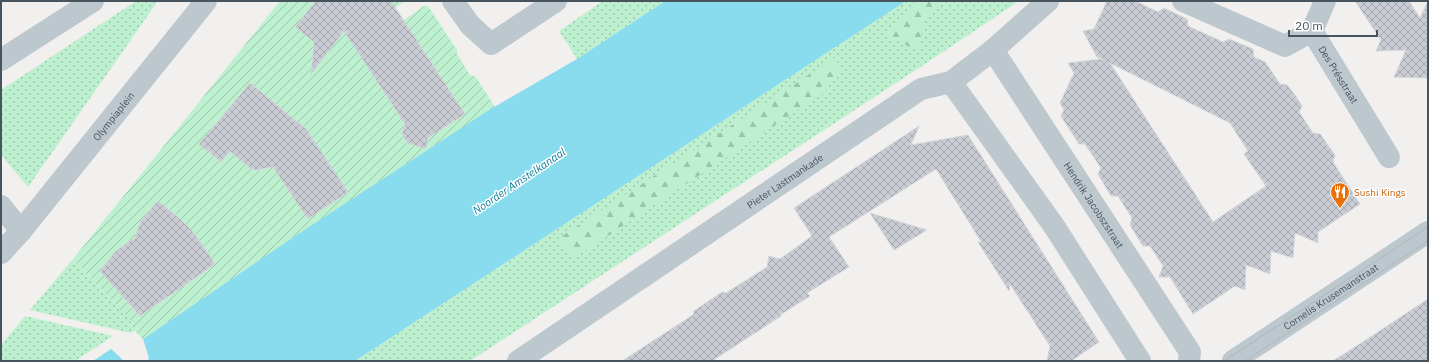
<svg xmlns="http://www.w3.org/2000/svg" width="1429" height="362" viewBox="0 0 1429 362" font-family="'IBM Plex Sans',sans-serif">
<style>
.grass{fill:url(#grass-dots)}
.forest{fill:url(#forest-firs)}
.garden{fill:url(#garden-furrows)}
.water{fill:#89dbee}
.building{fill:url(#building-cross-hatch);stroke:#d3d6db;fill-rule:evenodd}
.lines{fill:none;stroke-linecap:round;stroke-linejoin:round}
.minor{stroke:#bdc7ce;stroke-width:22}
.tertiary{stroke:#bdc7ce;stroke-width:22}
.tram{stroke:#b1b5ba;stroke-width:1}
.labels{text-anchor:middle;dominant-baseline:central;stroke-width:3;stroke-linejoin:round;paint-order:stroke}
.street-label{font-size:10px;fill:#47535d;stroke:#fff}
.food-label{font-size:10px;fill:#c56008;stroke:#fff;text-anchor:start}
.water-label{font-size:11px;font-style:italic;fill:#0a7c96;stroke:#fff}
</style>
<defs>
<pattern id="grass-dots" width="8" height="8" patternUnits="userSpaceOnUse"><rect width="8" height="8" fill="#bdf0cf"/><path d="M2 2h.1M6 6h.1" fill="none" stroke="#9bc5ab" stroke-width="1.8" stroke-linecap="round"/></pattern>
<pattern id="forest-firs" width="22" height="20" patternUnits="userSpaceOnUse"><rect width="22" height="20" fill="#bdf0cf"/><path d="M5 1l3.5 6h-7zM16 11l3.5 6h-7z" fill="#9bc5ab"/></pattern>
<pattern id="garden-furrows" width="10" height="10" patternUnits="userSpaceOnUse"><rect width="10" height="10" fill="#bdf0cf"/><path d="M-1 1l2-2M0 10L10 0M9 11l2-2" fill="none" stroke="#9bc5ab"/></pattern>
<pattern id="building-cross-hatch" width="8" height="8" patternUnits="userSpaceOnUse"><rect width="8" height="8" fill="#c9ccd2"/><path d="M0 0l8 8M0 8l8-8" fill="none" stroke="#a5a8ae"/></pattern>
</defs>
<rect width="100%" height="100%" fill="#f2efef"/>
<path class="grass" d="M136,1h22l-130,186 -27,-32v-65z
M603,1h62l-88,58 -18,-28z
M906,1h113l-94,63 -455,297h-115z
M73,259l65,70 -7,4 -101,-23z
M25,316l88,20 -38,25h-74v-16z"/>
<path class="forest" d="M921,1h20l-15,16 -8,34 -33,-16z
M836,57l3,14 -14,21 -252,167 -17,-19z"/>
<path class="garden" d="M280,1h126l-12,7 7,14 23,-16h4l29,44v4l13,21 6,2 19,30 -200,129 -152,103 -8,-8 3,-2 -65,-70z"/>
<path class="water" d="M665,1h241l-551,360h-208l2,-3 -6,-19 152,-103 194,-126 88,-51z
M111,349l13,12h-31z"/>
<path class="building" d="M316,1h75l74,113 -37,24 -2,11 -18,-6 -6,-9 3,-10 -61,-93 -33,43 3,-32 -19,-15z
M1107,1h28l23,11 6,-4 23,11 1,7 35,16 6,-3 24,10 1,8 11,5 15,22 7,1 8,10 7,11 -3,6 14,21 7,1 15,21 -2,7 27,42 -42,28v11l-23,-10 -2,25 -22,-7 -1,23 -24,-9 -1,25 -10,-4 -42,28 -23,-37h-11l4,-11 -13,-20h-7l-13,-21 2,-7 -14,-22h-7l-13,-22 3,-6 -16,-24h-6l-18,-28 3,-6 -4,-7 14,-30 -6,-10 34,-4 -5,-2 -14,-26 11,-2zM1110,63l120,60 18,28 -4,3 22,32 -53,36z
M1355,1h54l11,17 8,-17v77l-34,-1 12,-27 -30,1 5,-11z
M250,83l56,46 42,63 -40,27 -35,-52 -17,3 -5,-1 -21,-18 -9,11 -22,-18z
M919,126l-8,19 57,-10 131,207 -28,19h-24l3,-15 -40,-62 -1,7 -31,-49 4,1 -46,-74 -107,68 20,30 -42,26 3,3 -30,19 1,1 -69,45h-90l71,-46 1,-4 28,-19 4,1 41,-26 2,-11 11,3 32,-23 -18,-28z
M158,201l21,17 6,6h1l14,17 15,23 -75,52 -40,-45 15,-19 17,-13 2,1 7,-20z
M870,213l57,17 -33,20z
M1428,299v62h-95l39,-25z"/>
<g class="lines">
<g class="minor">
<path d="M453,1l17,24 21,19 65,-43"/>
<path d="M1183,1l102,45 27,-15"/>
<path id="s1" d="M1312,31l77,126"/>
<path d="M1312,31l13,-30"/>
<path id="s2" d="M993,50l197,302 -1,9"/>
<path d="M951,82l103,144 86,135"/>
<path id="s3" d="M518,361l403,-272 30,-7 42,-32 55,-49"/>
</g>
<g class="tertiary">
<path d="M1,60l92,-59"/>
<path d="M1,206l20,25"/>
<path id="s4" d="M1,253l20,-22 185,-230"/>
<path id="s5" d="M1233,361l195,-129"/>
</g>
<path class="tram" d="M1224,361l204,-134
M1245,361l183,-120"/>
</g>
<defs>
<g id="restaurant-pin" transform="scale(1)"><path d="M0 17L-7.5 6A9.5 9.5 0 1 1 7.5 6Z" fill="#e8710a" stroke="#fff"/><path d="M-5-6h1v4h1v-4h1v4h1v-4h1v5L-1.5 .5V6h-2V.5L-5-1ZM5-6V6H3V1.5H1.5Q1.5-4 5-6Z" fill="#fff"/></g>
</defs>
<g fill-rule="evenodd">
<use href="#restaurant-pin" x="1340" y="192"/>
</g>
<g class="labels">
<g class="street-label">
<text stroke="none"><textPath href="#s1" startOffset="51">Des Présstraat</textPath></text>
<text stroke="none"><textPath href="#s4" startOffset="177">Olympiaplein</textPath></text>
<text stroke="none"><textPath href="#s3" startOffset="322">Pieter Lastmankade</textPath></text>
<text stroke="none"><textPath href="#s2" startOffset="185">Hendrik Jacobszstraat</textPath></text>
<text stroke="none"><textPath href="#s5" startOffset="117">Cornelis Krusemanstraat</textPath></text>
</g>
<g class="food-label">
<text x="1354" y="192">Sushi Kings</text>
</g>
<g class="water-label">
<text transform="translate(519 181) rotate(-34)">Noorder Amstelkanaal</text>
</g>
</g>
<rect width="1429" height="362" fill="none" stroke="#47535d" stroke-width="4"/>
<path d="M1289 30v6h88v-6" fill="none" stroke="#47535d" stroke-width="2"/>
<text x="1295" y="30" font-size="12" fill="#47535d" stroke="#ffffff" stroke-width="3" paint-order="stroke">20 m</text>
</svg>
